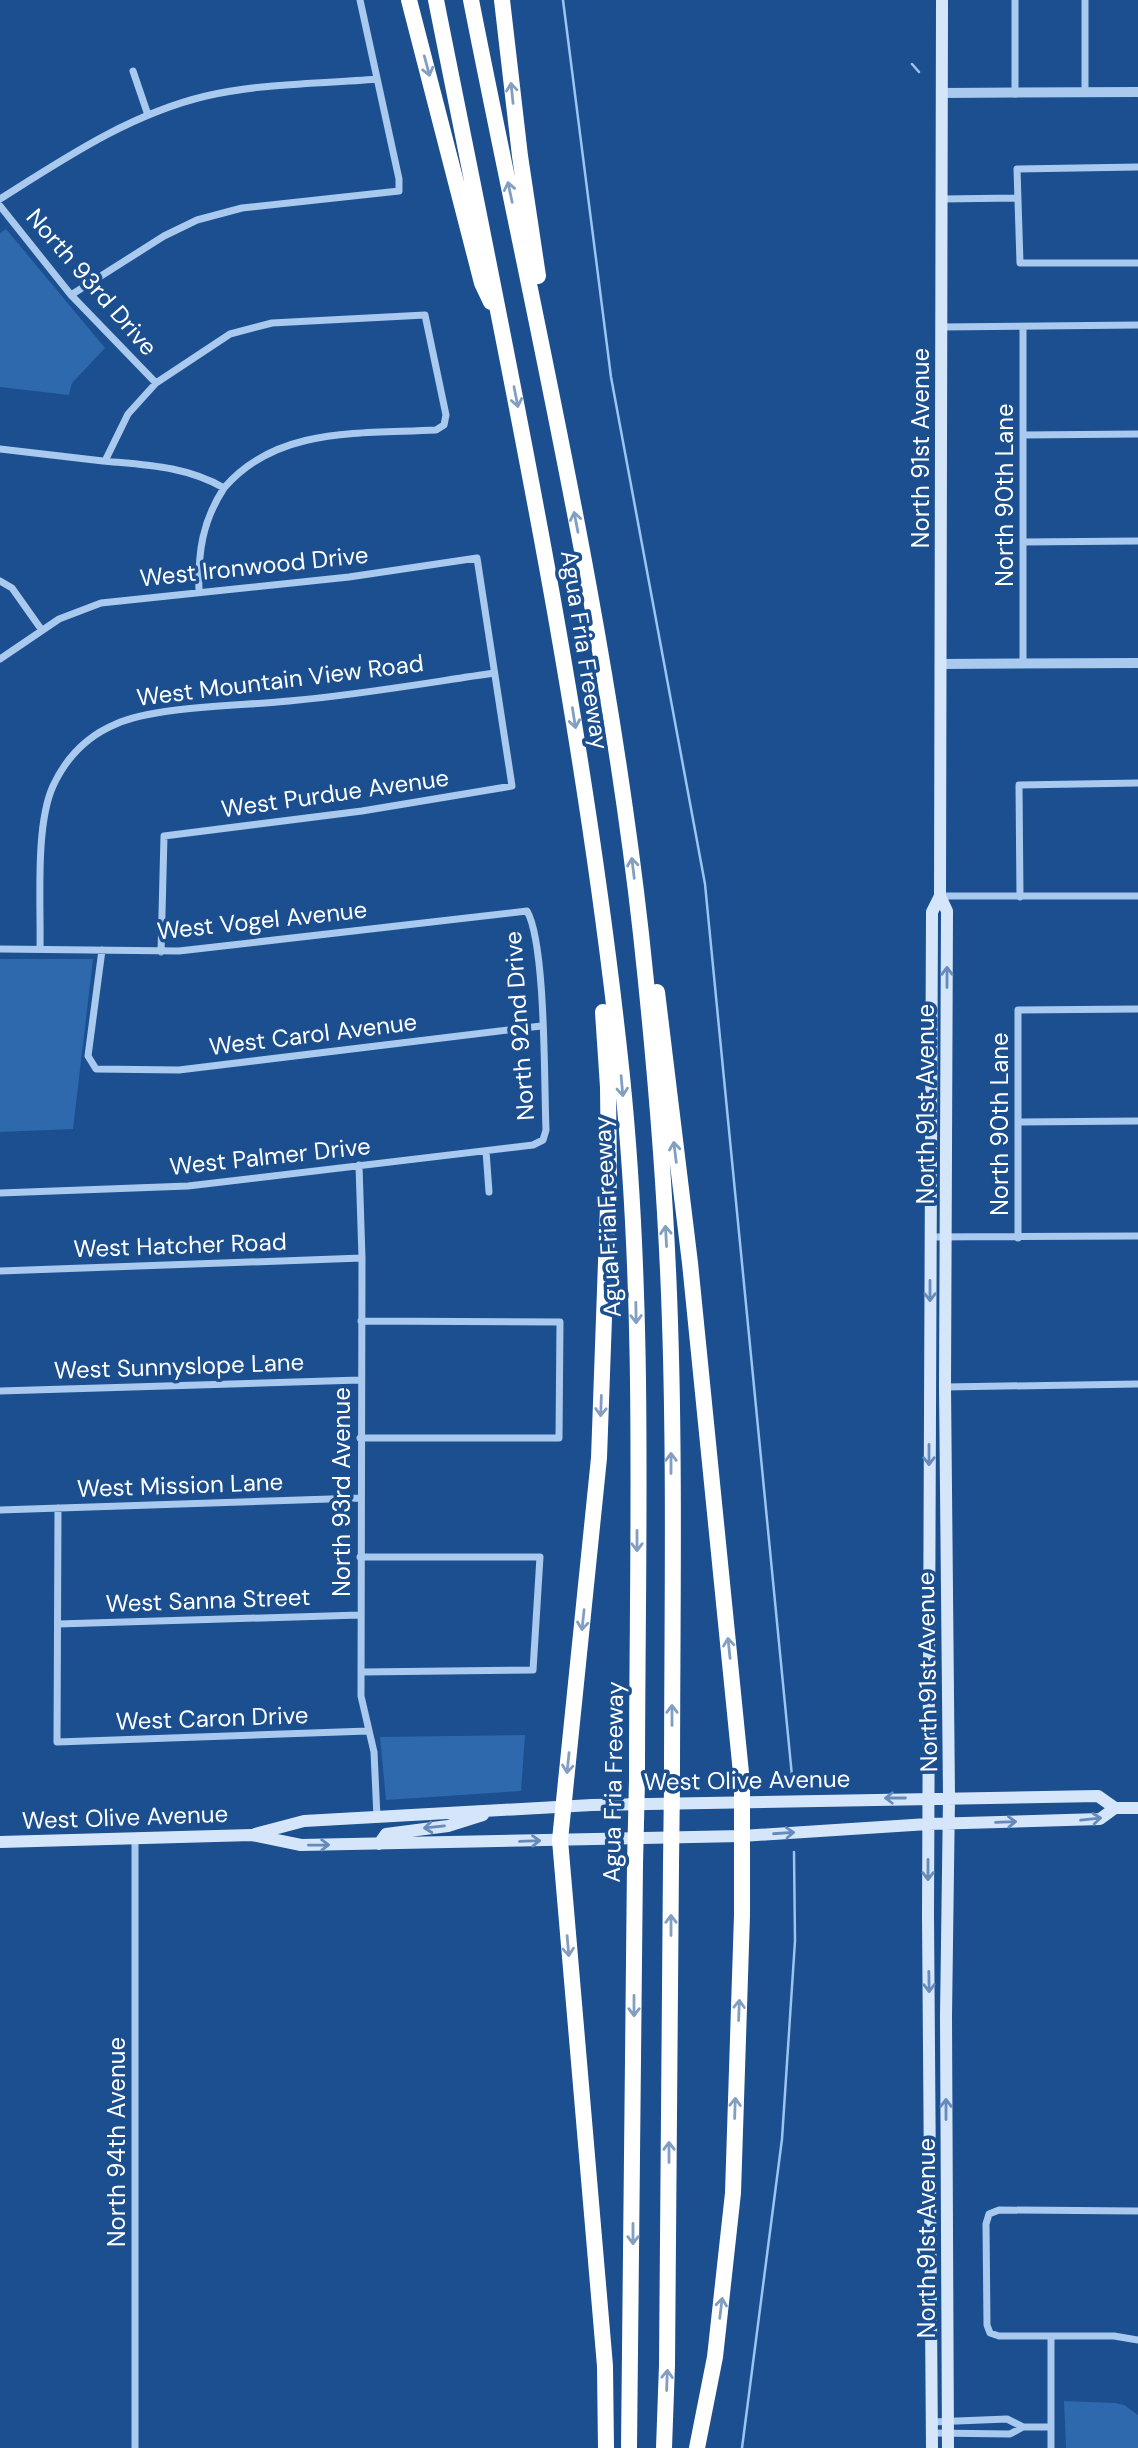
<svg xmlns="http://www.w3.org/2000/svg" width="1138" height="2448" viewBox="0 0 1138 2448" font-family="'DM Sans',sans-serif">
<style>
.green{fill:#2e69ad}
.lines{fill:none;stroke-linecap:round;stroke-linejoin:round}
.stream{stroke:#9cc4f0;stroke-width:2.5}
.minor{stroke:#a9c9ee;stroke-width:7}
.tertiary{stroke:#a9c9ee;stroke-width:10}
.secondary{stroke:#d6e6fa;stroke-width:12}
.motorway{stroke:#fff;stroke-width:16}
.motorway-bridge{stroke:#fff;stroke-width:16}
.oneway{stroke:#829ec1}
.oneway2{stroke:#668bba}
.labels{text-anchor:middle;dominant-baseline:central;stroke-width:7;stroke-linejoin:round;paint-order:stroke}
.street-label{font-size:24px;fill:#fff;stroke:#1b4f8f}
</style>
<rect width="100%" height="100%" fill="#1b4f8f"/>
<path class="green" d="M6,229l99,119 -33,35 -3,12 -69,-8v-154z
M0,959h93l-20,170 -73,3z
M525,1735l-4,56 -135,9 -6,-63z
M1064,2401l51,2 9,2 14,10v33h-72z"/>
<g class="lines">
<path class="stream" d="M563,0l48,377 94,507 87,892
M912,64l7,8
M742,2448l40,-309 13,-198 -1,-89"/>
<path class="minor" d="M1015,0v94
M133,71l15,44
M1085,93v-93
M1138,167l-121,2 3,94h118
M0,199c65,-41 130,-85 206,-103 55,-13 115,-12 171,-17
M941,199l76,-1
M0,206l71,89 85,88
M71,295l93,-59 33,-16 45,-12 157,-17v-12l-39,-179
M941,327l197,-2
M1023,327v337
M1023,435l115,-1
M0,449c34,4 69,8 103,12 43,4 83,5 121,27 53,-62 137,-54 212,-58l8,-5 2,-10 -21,-100 -153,8 -42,11 -74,49 -28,31 -23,47
M1023,542l115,-1
M0,581l12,7 29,41
M199,592c-1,-40 3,-70 25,-104
M0,659l59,-40 42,-16 248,-26 128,-19 35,228 -150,25 -198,25 -3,116
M940,896h198
M1020,897l-1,-112 119,-2
M0,949l179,2 348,-40c19,33 17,173 19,219l-3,10 -10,5 -345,41 -188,7
M40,949c1,-46 -5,-123 13,-163 13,-28 34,-50 63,-62 40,-18 126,-18 173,-23 69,-6 137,-18 205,-28
M102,950l-14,106 8,13 83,1 362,-44
M1019,1122l119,-1
M486,1151l3,41
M359,1165l3,93 -1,438 13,56 3,65
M930,1237l208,-1
M1018,1238v-228l120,-1
M0,1271l362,-13
M945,1387l193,-3
M0,1391l360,-11
M360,1438h199l1,-116 -199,-1
M58,1508l-1,234 311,-11
M0,1510l360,-12
M360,1557h180l-7,113 -171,2
M58,1624l302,-9
M135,1837v611
M1138,2211l-139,-1 -10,4 -3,10 1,101 3,8 9,3h115l24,4
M1051,2336v112
M932,2422l75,-3 16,8h28
M932,2433l78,1 13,-7"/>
<path class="tertiary" d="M942,93l196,-1
M940,664l198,-1"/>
<path class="secondary" d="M940,896l7,15 -2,476 4,410 -3,219 2,432
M255,1834l49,-13 288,-16 506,-9 17,12h23
M0,1842l252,-7 49,10 441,-9 186,-12 172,-5 15,-11
M379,1844l7,-10 62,-8 35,-11
M932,2448l-4,-532 4,-1004 8,-16 2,-896"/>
<path class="motorway" d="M409,0l73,283 9,19
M436,0c71,358 148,713 186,1076 24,234 15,470 15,704
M471,0c61,310 135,620 170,934 14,129 25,259 29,388 5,154 2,308 2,462
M502,0l18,156 18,120
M657,992l33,271 52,520v132l-9,278 -18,164 -18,91
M603,1012l5,75 1,91 -10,280 -39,382 45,526 1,82
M629,2448l6,-584
M664,2448l3,-83 4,-501"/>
<path class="motorway-bridge" d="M635,1864l2,-84
M671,1864l1,-80"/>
</g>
<defs><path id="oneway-shaft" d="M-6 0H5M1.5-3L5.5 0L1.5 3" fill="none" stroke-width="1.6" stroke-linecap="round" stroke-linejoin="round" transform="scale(1.75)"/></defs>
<g class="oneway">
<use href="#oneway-shaft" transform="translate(427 66) rotate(75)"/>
<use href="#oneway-shaft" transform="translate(512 93) rotate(-96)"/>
<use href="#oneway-shaft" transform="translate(510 192) rotate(-102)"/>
<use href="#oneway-shaft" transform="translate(516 397) rotate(79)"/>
<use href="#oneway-shaft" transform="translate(576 522) rotate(-101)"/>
<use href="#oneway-shaft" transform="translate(574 718) rotate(81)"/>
<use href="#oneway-shaft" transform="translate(633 868) rotate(-97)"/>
<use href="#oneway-shaft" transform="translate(622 1086) rotate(85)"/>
<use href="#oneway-shaft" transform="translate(675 1152) rotate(-97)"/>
<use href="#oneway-shaft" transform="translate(666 1236) rotate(-93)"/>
<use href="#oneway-shaft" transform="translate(636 1313) rotate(89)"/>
<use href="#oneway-shaft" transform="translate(601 1406) rotate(92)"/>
<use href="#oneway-shaft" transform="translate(671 1463) rotate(-90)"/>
<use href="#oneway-shaft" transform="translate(637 1541) rotate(90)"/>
<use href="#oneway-shaft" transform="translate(583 1620) rotate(96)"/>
<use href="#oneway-shaft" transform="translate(729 1648) rotate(-96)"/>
<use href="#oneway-shaft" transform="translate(672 1715) rotate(-90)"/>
<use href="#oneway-shaft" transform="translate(568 1763) rotate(96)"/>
<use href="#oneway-shaft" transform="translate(671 1925) rotate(-90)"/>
<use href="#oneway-shaft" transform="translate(568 1946) rotate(85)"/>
<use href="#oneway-shaft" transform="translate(634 2006) rotate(90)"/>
<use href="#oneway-shaft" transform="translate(739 2010) rotate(-88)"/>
<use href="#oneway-shaft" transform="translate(735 2108) rotate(-88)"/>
<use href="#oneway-shaft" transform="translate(669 2152) rotate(-90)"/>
<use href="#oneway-shaft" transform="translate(633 2234) rotate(90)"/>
<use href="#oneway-shaft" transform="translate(721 2308) rotate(-83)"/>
<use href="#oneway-shaft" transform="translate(667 2380) rotate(-88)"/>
</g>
<g class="oneway2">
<use href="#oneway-shaft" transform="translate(947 977) rotate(-90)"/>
<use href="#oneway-shaft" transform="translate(930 1291) rotate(90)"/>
<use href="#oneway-shaft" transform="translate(929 1455) rotate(90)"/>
<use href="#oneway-shaft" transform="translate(895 1798) rotate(180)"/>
<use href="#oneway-shaft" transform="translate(1091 1819) rotate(-6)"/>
<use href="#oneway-shaft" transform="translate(1006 1822) rotate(-2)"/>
<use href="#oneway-shaft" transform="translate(434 1827) rotate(174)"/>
<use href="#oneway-shaft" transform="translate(784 1833) rotate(-4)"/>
<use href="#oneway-shaft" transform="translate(530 1841) rotate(-2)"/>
<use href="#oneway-shaft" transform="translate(319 1845) rotate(-1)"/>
<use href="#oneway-shaft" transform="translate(928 1870) rotate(90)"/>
<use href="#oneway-shaft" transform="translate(929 1982) rotate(89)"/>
<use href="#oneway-shaft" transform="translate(946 2109) rotate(-90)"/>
</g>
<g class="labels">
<g class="street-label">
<text transform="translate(92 282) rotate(49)">North 93rd Drive</text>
<text transform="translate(920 448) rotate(-90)">North 91st Avenue</text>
<text transform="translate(1004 495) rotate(-90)">North 90th Lane</text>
<text transform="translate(254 566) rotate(-6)">West Ironwood Drive</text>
<text transform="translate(585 650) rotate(81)">Agua Fria Freeway</text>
<text transform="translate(280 680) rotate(-7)">West Mountain View Road</text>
<text transform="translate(335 793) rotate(-8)">West Purdue Avenue</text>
<text transform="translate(262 920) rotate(-6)">West Vogel Avenue</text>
<text transform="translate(519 1026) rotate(-94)">North 92nd Drive</text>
<text transform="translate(313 1034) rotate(-7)">West Carol Avenue</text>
<text transform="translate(925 1104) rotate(-90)">North 91st Avenue</text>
<text transform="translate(999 1124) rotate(-90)">North 90th Lane</text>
<text transform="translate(270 1156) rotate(-6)">West Palmer Drive</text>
<text transform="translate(607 1217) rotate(-93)">Agua Fria Freeway</text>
<text transform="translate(180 1245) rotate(-2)">West Hatcher Road</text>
<text transform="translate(179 1366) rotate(-2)">West Sunnyslope Lane</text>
<text transform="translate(180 1485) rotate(-2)">West Mission Lane</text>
<text transform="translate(341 1492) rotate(-90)">North 93rd Avenue</text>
<text transform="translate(208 1600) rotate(-2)">West Sanna Street</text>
<text transform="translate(927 1672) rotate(-91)">North 91st Avenue</text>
<text transform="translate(212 1718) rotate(-2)">West Caron Drive</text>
<text transform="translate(747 1780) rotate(-1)">West Olive Avenue</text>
<text transform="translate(613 1782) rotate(-89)">Agua Fria Freeway</text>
<text transform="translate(125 1817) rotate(-2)">West Olive Avenue</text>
<text transform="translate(116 2142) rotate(-90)">North 94th Avenue</text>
<text transform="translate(926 2238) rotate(-90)">North 91st Avenue</text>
</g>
</g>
</svg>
